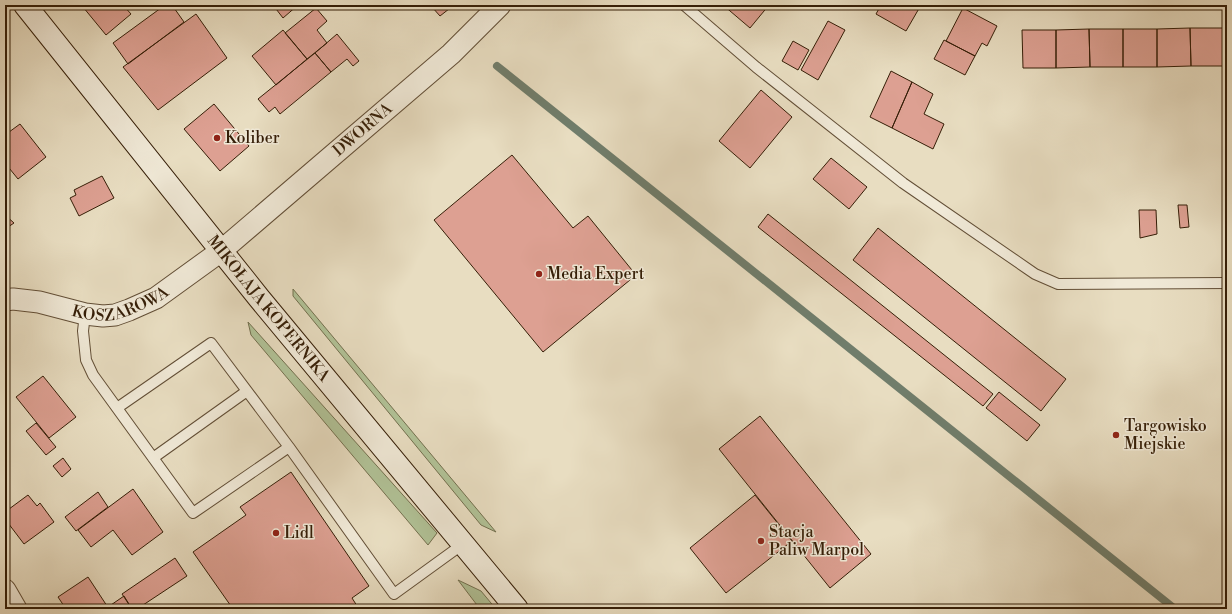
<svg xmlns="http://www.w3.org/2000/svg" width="1232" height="614" viewBox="0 0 1232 614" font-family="'Libre Bodoni',serif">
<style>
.green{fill:#b1c297;stroke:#73704f}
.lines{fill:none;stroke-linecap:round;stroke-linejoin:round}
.stream{stroke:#707d6b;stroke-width:8}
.building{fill:#dda092;stroke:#351e07}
.service-casing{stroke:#624e36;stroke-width:12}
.minor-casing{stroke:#624e36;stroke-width:23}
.secondary-casing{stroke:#351e07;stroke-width:24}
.service{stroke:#f0e9d7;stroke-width:10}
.minor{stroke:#f0e9d7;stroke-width:21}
.secondary{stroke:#f0e9d7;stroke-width:22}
.poi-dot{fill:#8f2418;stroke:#f0e9d7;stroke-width:1.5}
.labels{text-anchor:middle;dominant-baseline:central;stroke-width:3;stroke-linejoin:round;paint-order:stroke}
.street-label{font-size:16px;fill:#351e07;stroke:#f0e9d7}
.poi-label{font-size:16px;fill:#351e07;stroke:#f0e9d7;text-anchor:start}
</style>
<rect width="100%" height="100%" fill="#e8ddc1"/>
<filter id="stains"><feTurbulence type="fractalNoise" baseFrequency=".005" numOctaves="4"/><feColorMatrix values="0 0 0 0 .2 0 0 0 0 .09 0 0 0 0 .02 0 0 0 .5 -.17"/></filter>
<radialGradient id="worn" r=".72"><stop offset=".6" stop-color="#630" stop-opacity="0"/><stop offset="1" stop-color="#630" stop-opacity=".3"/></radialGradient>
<path class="green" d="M293,289l203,243 -15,-7 -188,-229z
M248,322l189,211 -9,12 -177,-210z
M458,580l23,11 15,18h-16z"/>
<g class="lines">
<path class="stream" d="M497,66l678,543"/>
</g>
<path class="building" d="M86,5h37l8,9 -25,21 -23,-28z
M165,5h7l12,17 -56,42 -15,-21z
M273,5h25l-15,13z
M435,5h19l-14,11 -8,-9z
M723,5h46l-19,23z
M881,5h40l-15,26 -30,-17z
M316,8l11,13 -10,9 10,13 -20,16 -22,-26z
M963,8l34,18 -10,20 -5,-3 -7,13 -29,-15z
M196,14l31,44 -69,52 -35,-43z
M828,21l17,9 -27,50 -17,-10z
M1190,28l1,38 -34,1v-38z
M1190,28h34l1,38h-34z
M1224,28h3v38h-2z
M1089,29l1,38 -34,1v-38z
M1089,29h34v38h-33z
M1123,29h34v38h-34z
M283,30l24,29 -31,26 -24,-29z
M1022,30h34v38h-33z
M337,34l22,27 -6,5 -6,-7 -16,13 -16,-19z
M944,40l31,16 -10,19 -31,-16z
M793,41l16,9 -11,20 -16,-9z
M315,53l16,19 -51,42 -5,-7 -6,5 -11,-13z
M891,71l21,11 -20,46 -22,-11z
M912,82l21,12 -9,20 20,10 -11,25 -41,-21z
M761,90l31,27 -42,51 -31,-27z
M214,104l35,42 -29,25 -36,-42z
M20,124l26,33 -28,22 -13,-16v-28z
M512,155l61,73 15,-12 48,59 -93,77 -109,-132z
M831,158l36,29 -18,22 -36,-30z
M102,176l12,22 -35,18 -9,-18 6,-3 -2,-5z
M1178,205h9l2,22 -9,1z
M1139,210h17l1,24 -17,4z
M768,214l225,180 -10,12 -225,-179z
M5,215l9,8 -9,6z
M878,228l188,151 -25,32 -188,-151z
M43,376l33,41 -27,21 -33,-41z
M999,392l41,33 -13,16 -41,-33z
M760,416l111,138 -41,34 -111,-139z
M36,423l20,24 -10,8 -20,-24z
M63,458l8,11 -9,8 -9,-11z
M291,472l78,114 -17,12 7,11h-126l-40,-57 53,-37 -6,-8z
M133,489l30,43 -31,23 -19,-25 -22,17 -13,-17z
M98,492l10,15 -32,24 -11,-14z
M28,495l9,11 3,-3 14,19 -30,22 -19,-25v-7z
M755,495l37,46 -66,52 -36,-45z
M175,558l12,18 -50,33h-5l-10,-15z
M88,577l21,32h-43l-8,-12z
M124,596l8,13h-23l-1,-2z"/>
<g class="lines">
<g class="service-casing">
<path id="service" d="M684,5l72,62 147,116 132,91 23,10 169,-1
M85,314l-2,17 3,29 7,15 100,138 96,-66 105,147 69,-50
M117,408l94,-65 78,104
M153,458l94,-67"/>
</g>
<g class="minor-casing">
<g id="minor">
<path id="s1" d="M5,300l8,-1 26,3 46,12 18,2 12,-1 14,-5 27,-12 65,-47 230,-197 49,-49"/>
<path d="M5,590l11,19"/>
</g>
</g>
<g class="secondary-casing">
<g id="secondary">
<path id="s2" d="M25,5l234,293 258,311"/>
</g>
</g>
<use href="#service" class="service"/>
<use href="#minor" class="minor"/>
<use href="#secondary" class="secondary"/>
</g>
<g class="poi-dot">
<circle cx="217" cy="138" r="4"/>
<circle cx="539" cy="274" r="4"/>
<circle cx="1116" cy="435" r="4"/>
<circle cx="276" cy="533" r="4"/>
<circle cx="761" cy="541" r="4"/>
</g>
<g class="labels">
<g class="street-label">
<text stroke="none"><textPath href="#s1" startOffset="423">DWORNA</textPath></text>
<text stroke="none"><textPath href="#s1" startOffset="119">KOSZAROWA</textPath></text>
<text stroke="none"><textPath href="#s2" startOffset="389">MIKOŁAJA KOPERNIKA</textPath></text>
</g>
<g class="poi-label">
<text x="225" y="138">Koliber</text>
<text x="547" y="274">Media Expert</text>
<text x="1124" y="426">Targowisko<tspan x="1124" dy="18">Miejskie</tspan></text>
<text x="769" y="532">Stacja<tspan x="769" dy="18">Paliw Marpol</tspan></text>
<text x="284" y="533">Lidl</text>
</g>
</g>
<rect width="1232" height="614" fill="none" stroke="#e8ddc1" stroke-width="20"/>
<rect x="6" y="6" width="1220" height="602" fill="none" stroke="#351e07" stroke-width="2"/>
<rect x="10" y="10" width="1212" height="594" fill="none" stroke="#351e07"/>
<rect width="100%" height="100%" filter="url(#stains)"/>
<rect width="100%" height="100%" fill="url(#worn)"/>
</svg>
